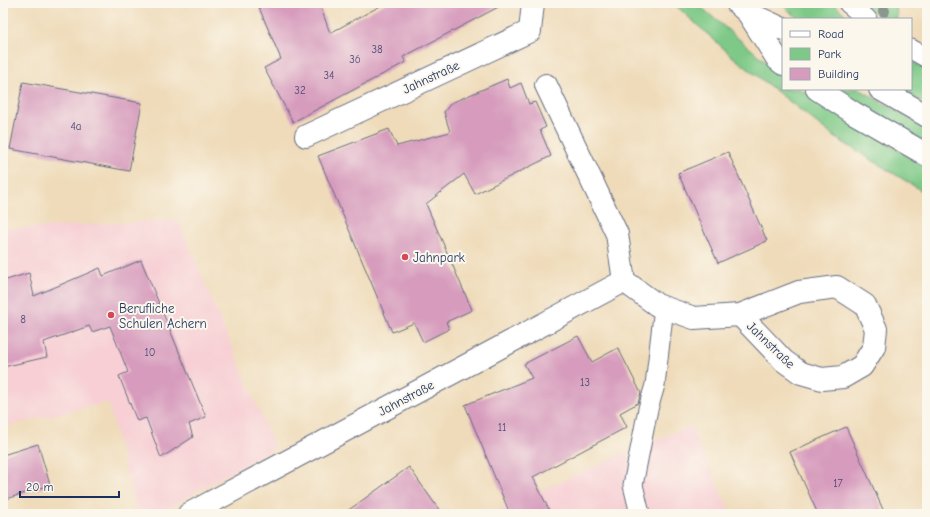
<svg xmlns="http://www.w3.org/2000/svg" width="930" height="517" viewBox="0 0 930 517" font-family="'Comic Neue',sans-serif">
<style>
.built{fill:#f7cfd4}
.green{fill:#7ec987;stroke:#4c7c72}
.building{fill:#d79cbd}
.lines{fill:none;stroke-linecap:round;stroke-linejoin:round}
.lane-casing{stroke:#656b7e;stroke-width:21}
.street-casing{stroke:#656b7e;stroke-width:24}
.secondary-casing{stroke:#656b7e;stroke-width:24}
.lane{stroke:#fff;stroke-width:19}
.street{stroke:#fff;stroke-width:22}
.secondary{stroke:#fff;stroke-width:22}
.tree{fill:#8b968e}
.poi-dot{fill:#d1495b;stroke:#fbf7ec;stroke-width:1.5}
.labels{text-anchor:middle;dominant-baseline:central;stroke-width:4;stroke-linejoin:round;paint-order:stroke}
.number-label{font-size:11px;fill:#4a4a76}
.street-label{font-size:13px;fill:#1b2f5e;stroke:#fbf7ec}
.poi-label{font-size:13px;fill:#1b2f5e;stroke:#fbf7ec;text-anchor:start}
</style>
<rect width="100%" height="100%" fill="#fbf7ec"/>
<filter id="ink" filterUnits="userSpaceOnUse"><feTurbulence type="fractalNoise" baseFrequency=".025" numOctaves="2"/><feDisplacementMap in="SourceGraphic" scale="8" xChannelSelector="R" yChannelSelector="G"/><feConvolveMatrix kernelMatrix="1 2 1 2 8 2 1 2 1" color-interpolation-filters="sRGB"/></filter>
<filter id="wash" filterUnits="userSpaceOnUse"><feTurbulence type="fractalNoise" baseFrequency=".012" numOctaves="4" result="noise"/><feDisplacementMap in="SourceGraphic" scale="16" xChannelSelector="R" yChannelSelector="G"/><feGaussianBlur stdDeviation="0.9" result="paint"/><feColorMatrix in="noise" values="0 0 0 0 0 0 0 0 0 0 0 0 0 0 0 0 0 1.4 0 .05"/><feComposite in="paint" operator="in"/></filter>
<g filter="url(#wash)">
<rect width="100%" height="100%" fill="#efdbba"/>
<path class="built" d="M178,220l97,228 -118,66h-20l-29,-112 -105,25v-198z
M690,426l41,88h-241l137,-62z"/>
<path class="green" d="M673,3h23l87,73v13h17l127,79v26l-91,-56 -103,-81z
M780,3h53l17,16h-51z
M862,3h34l1,16h-14z
M911,61l16,9v35l-27,-16h11z
M837,89h22l68,39v15l-63,-36z"/>
<g id="blocks">
<path class="building" d="M257,3h62l11,30 56,-30h120l-103,54 3,5 -113,60 -29,-54 17,-9z
M507,79l3,9 11,-5 8,21 6,-2 11,25 -6,3 11,26 -76,38 -11,-20 -38,30 46,106 -26,12 3,7 -26,13 -9,-19 -22,9 -74,-176 71,-27 8,17 53,-14 -6,-20 7,-9z
M23,82l119,21 -13,68 -119,-22z
M728,152l39,89 -49,22 -40,-90z
M141,260l65,157 -17,7 4,13 -32,21 -15,-40 -9,3 -18,-45 9,-4 -18,-46 -18,6 -3,-6 -45,16 3,15 -44,10v-86l26,-8 5,23 66,-28 3,8z
M578,336l14,26 26,-14 23,45 -3,10 -18,10 7,14 -94,50 18,37h-41l-45,-109 67,-27 -8,-14z
M846,427l39,87h-67l-28,-62z
M38,444l12,41 -47,15v-45z
M409,467l33,47h-99z"/>
</g>
</g>
<g filter="url(#ink)">
<use href="#blocks" fill-opacity="0" stroke="#656b7e" stroke-width="1"/>
<g class="lines">
<g class="lane-casing">
<path id="lane" d="M848,3l19,16
M911,49l16,9
M640,514l-7,-29 15,-76 7,-24 9,-78"/>
</g>
<g class="street-casing">
<path id="street" d="M546,85l71,149 7,47 33,24 37,13 46,-3 59,-23 38,-5 28,18 11,24 -2,18 -12,19 -19,11 -21,2 -21,-6 -17,-12 -44,-46
M306,136l224,-105 3,-28
M189,514l435,-233"/>
</g>
<g class="secondary-casing">
<path id="secondary" d="M737,3l11,10 30,47 5,4
M748,13l35,16
M817,89l37,24 73,42
M880,89l47,27"/>
</g>
<use href="#lane" class="lane"/>
<use href="#street" class="street"/>
<use href="#secondary" class="secondary"/>
</g>
<circle class="tree" cx="884" cy="11" r="6"/>
</g>
<g class="poi-dot">
<circle cx="405" cy="257" r="4"/>
<circle cx="111" cy="315" r="4"/>
</g>
<g class="labels">
<g class="number-label">
<text x="377" y="49">38</text>
<text x="355" y="59">36</text>
<text x="329" y="75">34</text>
<text x="300" y="90">32</text>
<text x="76" y="126">4a</text>
<text x="23" y="319">8</text>
<text x="150" y="352">10</text>
<text x="585" y="382">13</text>
<text x="502" y="427">11</text>
<text x="838" y="483">17</text>
</g>
<g class="street-label">
<text transform="translate(431 77) rotate(-25)">Jahnstraße</text>
<text transform="translate(771 345) rotate(44)">Jahnstraße</text>
<text transform="translate(406 398) rotate(-28)">Jahnstraße</text>
</g>
<g class="poi-label">
<text x="413" y="257">Jahnpark</text>
<text x="119" y="308">Berufliche<tspan x="119" dy="15">Schulen Achern</tspan></text>
</g>
</g>
<rect width="930" height="517" fill="none" stroke="#fbf7ec" stroke-width="16"/>
<rect x="782" y="18" width="130" height="72" fill="#fbf7ec" stroke="#a1a7b3"/>
<rect x="790" y="31" width="20" height="6" fill="#ffffff" stroke="#a1a7b3"/>
<text x="818" y="38" font-size="12" fill="#1b2f5e">Road</text>
<rect x="790" y="48" width="20" height="12" fill="#7ec987" stroke="#a1a7b3"/>
<text x="818" y="58" font-size="12" fill="#1b2f5e">Park</text>
<rect x="790" y="68" width="20" height="12" fill="#d79cbd" stroke="#a1a7b3"/>
<text x="818" y="78" font-size="12" fill="#1b2f5e">Building</text>
<path d="M20 491v6h99v-6" fill="none" stroke="#1b2f5e" stroke-width="2"/>
<text x="26" y="491" font-size="12" fill="#1b2f5e" stroke="#fbf7ec" stroke-width="3" paint-order="stroke">20 m</text>
</svg>
